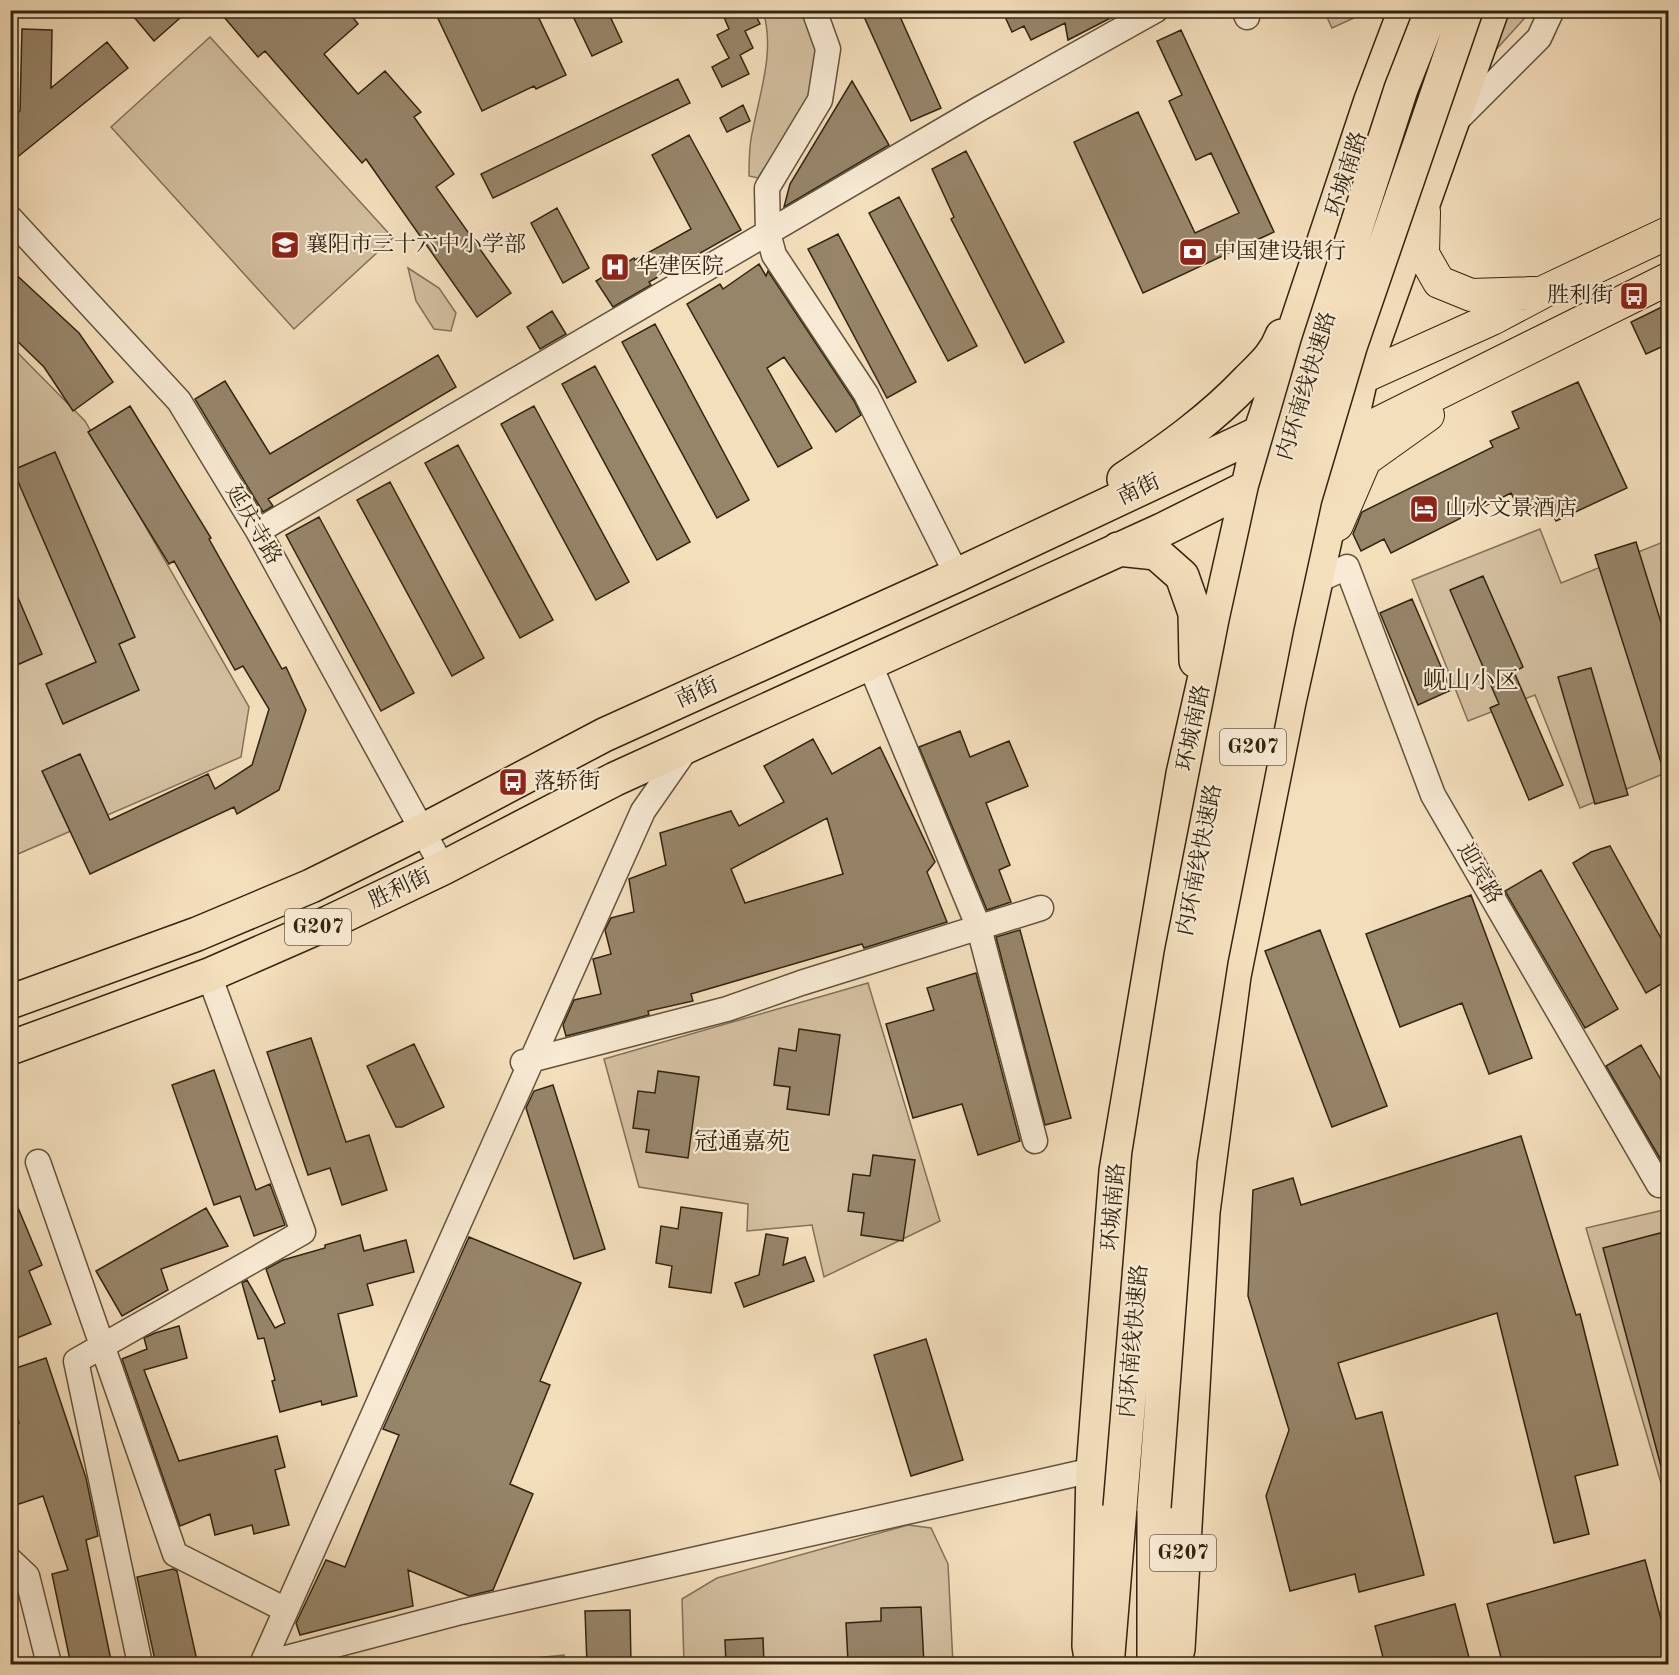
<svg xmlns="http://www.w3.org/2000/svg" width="1679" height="1675" viewBox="0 0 1679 1675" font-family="'Old Standard TT','Noto Serif SC',serif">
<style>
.green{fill:#d3bfa0;stroke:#827258;stroke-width:1.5}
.building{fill:#97856a;stroke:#322410;stroke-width:1.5;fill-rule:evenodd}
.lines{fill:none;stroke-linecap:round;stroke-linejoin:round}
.minor-casing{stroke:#62533b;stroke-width:27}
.major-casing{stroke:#322410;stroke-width:34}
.highway-casing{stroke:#322410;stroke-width:36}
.minor{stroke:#f8ead4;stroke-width:24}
.major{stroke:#f4dfbd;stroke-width:32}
.highway{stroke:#f4dfbd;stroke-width:33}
.highway-bridge-casing{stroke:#322410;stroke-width:36;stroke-linecap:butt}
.highway-bridge{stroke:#f4dfbd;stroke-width:33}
.labels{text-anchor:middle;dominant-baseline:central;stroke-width:4.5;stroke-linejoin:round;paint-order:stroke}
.shield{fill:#f8ead4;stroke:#6d5f4b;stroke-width:1.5}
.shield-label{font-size:21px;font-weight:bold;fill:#322410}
.street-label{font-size:22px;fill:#322410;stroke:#f8ead4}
.poi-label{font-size:22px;fill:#322410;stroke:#f8ead4;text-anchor:start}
.neighbourhood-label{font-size:24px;fill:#322410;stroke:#f8ead4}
</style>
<rect width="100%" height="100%" fill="#f4dfbd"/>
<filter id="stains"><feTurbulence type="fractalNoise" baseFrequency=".00333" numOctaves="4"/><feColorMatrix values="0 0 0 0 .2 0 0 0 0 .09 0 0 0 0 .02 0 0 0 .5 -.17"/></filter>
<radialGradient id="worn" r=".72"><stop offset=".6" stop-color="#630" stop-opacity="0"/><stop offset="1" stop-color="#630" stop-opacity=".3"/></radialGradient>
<path class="green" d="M763,11h39l14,35 -5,48 -53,84 -9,-2c0,-12 0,-25 2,-37 7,-41 25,-87 12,-128z
M1324,11h45l-37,17z
M1507,11h24l-38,42z
M210,37l183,201 -99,91 -183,-202z
M408,268l31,20 17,25 -5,18 -17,-2 -18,-28z
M10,345l75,76 164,286 -8,50 -230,100z
M1540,529l21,54 107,-43v232l-88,36 -45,-113 -67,26 -56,-141z
M868,983l72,238 -116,56 -12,-52 -65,6 1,-27 -109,-17 -35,-128z
M1668,1209v298l-82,-279z
M908,1525l23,3 17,36 5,100h-269l-2,-65 35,-21z
M564,1655l1,9h-50v-4z"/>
<path class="building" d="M128,10h61l-35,31z
M218,10h129l11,14 -34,30 34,40 27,-23 36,41 -7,5 40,57 -18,13 75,106 -34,24 -111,-158 -4,4 -97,-112 -7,6z
M434,10h101l31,65 -30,14 -2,-3 -52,25z
M570,10h37l15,32 -30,14z
M721,10h32l7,14 -15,7 8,17 -13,7 9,19 -27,13 -10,-20 17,-9 -12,-23 12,-6z
M861,10h36l44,98 -30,13z
M1002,10h124l-58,30 -3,-17 -34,17 -7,-14 -12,6z
M22,29l30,1 -1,58 56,-46 21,26 -118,95v-44l10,-8z
M1181,30l93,202 -131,61 -69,-151 64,-30 57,121 44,-20 -28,-60 -15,7 -27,-59 13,-6 -25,-54z
M678,79l12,24 -197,95 -12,-24z
M852,81l37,64 -105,62 6,-23z
M743,105l7,16 -23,11 -7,-14z
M689,135l52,95 -92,52 2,3 -38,22 -17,-26 38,-23 1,2 56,-31 -39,-74z
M966,151l98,191 -39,21 -74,-144 3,-2 -22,-48z
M899,197l78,149 -29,15 -79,-148z
M557,208l32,60 -26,15 -32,-60z
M838,234l78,148 -29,16 -79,-149z
M759,264l7,12 2,-5 86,130 7,14 -25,17 -52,-75 -17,11 45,80 -34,19 -91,-163 33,-20 3,5z
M10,269l69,64 34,49 -40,29 -29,-44 -34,-33z
M1668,304v40l-22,10 -15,-32z
M552,311l14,23 -26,15 -13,-22z
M655,324l94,176 -32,18 -95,-176z
M438,355l18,32 -188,112 5,7 -10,6 -68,-113 30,-18 45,73z
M595,366l95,176 -33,18 -95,-176z
M1578,382l49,106 -71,33 -10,-20 -25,12 -10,-20 -120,60 -7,-14 -23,12 -8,-17 9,-22 131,-65 -3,-6 29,-13 -7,-16z
M130,406l81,132 -2,1 73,130 4,-2 20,43 -27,80 -42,24 -3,-7 -144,67 -48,-103 38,-17 30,66 98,-46 7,15 37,-24 17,-56 -26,-43 -8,4 -61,-109 -5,3 -81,-132z
M534,406l95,176 -33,18 -95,-176z
M458,445l95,175 -33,18 -95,-175z
M55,452l80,185 -16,7 20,46 -76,34 -17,-40 50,-22 -83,-192z
M390,482l94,176 -32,18 -95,-176z
M319,517l95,176 -33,18 -95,-176z
M1636,542l32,103v130h-3l-70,-220z
M1483,576l40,91 -9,5 49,113 -34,15 -39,-92 9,-4 -49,-114z
M10,579l32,75 -32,14z
M1412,599l39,91 -33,15 -38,-92z
M1591,668l37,127 -33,9 -37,-127z
M960,731l10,26 39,-16 19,45 -42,17 24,62 -11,5 12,32 -24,8 -68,-163z
M813,739l19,35 48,-27 55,115 -8,10 20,50 -83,26 -2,-4 -171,50 2,7 -45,10 1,4 -83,21 -3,-11 11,-25 27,-6 -8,-35 18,-5 -6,-24 6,-12 23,-6 -5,-33 37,-14 -6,-32 71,-22 8,15 45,-24 -20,-36zM827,818l16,56 -98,29 -14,-34z
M1610,846l58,105v29l-22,13 -73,-130 18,-11z
M1541,870l77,139 -33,19 -80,-137z
M1471,895l61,163 -43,16 -27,-71 -62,24 -34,-93z
M1020,930l51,188 -26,7 -49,-188z
M1320,930l67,176 -55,21 -67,-176z
M976,973l44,168 -42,14 -16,-51 -49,14 -27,-94 48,-14 -7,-22z
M799,1029l41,6 -11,80 -42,-6 3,-22 -16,-2 5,-37 17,3z
M311,1038l35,104 23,-7 18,55 -45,15 -12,-37 -22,7 -41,-123z
M414,1044l30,63 -42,20h-6l-29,-61z
M1641,1045l27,47v75h-3l-59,-101z
M214,1070l42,120 14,-6 15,41 -31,11 -14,-40 -26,9 -42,-120z
M658,1071l41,6 -11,81 -42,-6 3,-22 -16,-2 5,-37 17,2z
M553,1085l52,164 -31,10 -48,-151 8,-17z
M1521,1136l55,179 4,-1 38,151 -43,11 14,58 -35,9 -57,-230 -159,50 18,56 26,-7 42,163 -65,17 -4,-18 -65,17 -24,-95 23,-66 -41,-134 5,-106 40,-12 8,27z
M873,1155l42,5 -12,81 -42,-6 3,-22 -16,-2 5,-37 17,2z
M11,1191l31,74 -13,6 22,53 -34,14 -7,-16z
M681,1207l41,6 -11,80 -42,-6 3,-21 -16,-3 5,-37 17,3z
M206,1208l22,38 -67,23 7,21 -46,26 -26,-45z
M1664,1232l4,15v226l-5,1 -60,-226z
M766,1234l22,4 -5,27 22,-8 9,24 -70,26 -9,-24 24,-8z
M360,1235l4,16 42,-11 8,32 -47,12 6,21 -35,9 19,82 -35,9 -1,-4 -41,11 -8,-31 3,-1 -11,-42 -6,1 -16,-56 5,-3 28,48 10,-5 -19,-54 17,-9 42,-12v-3z
M469,1237l112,46 -41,98 10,4 -40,99 23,10 -40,96 -24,6 -61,-26 5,36 -113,29 -4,-12 30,-63 19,7 54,-132 -16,-6z
M179,1326l8,32 -43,12 35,91 98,-25 8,31 -10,3 14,55 -35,9 -2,-9 -37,10 -5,-21 -30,12 -58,-167 25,-10 -3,-11 11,-5z
M926,1339l37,121 -52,16 -37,-121z
M46,1358l40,120 12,58 -12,4 26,125h-41l-19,-91 16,-4 -25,-74 -33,11v-83l9,-1 -9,-24v-29z
M1645,1560l23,85v20h-165l-16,-61z
M173,1569l4,2 21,94h-42l-19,-88z
M1455,1604l16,61h-86l-10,-39z
M921,1607l3,58h-38v-5l-38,2 -2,-39 35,-2v-13z
M630,1610l1,55h-44l-2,-54z
M763,1638l1,27h-38l-1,-25z"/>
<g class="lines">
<g class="minor-casing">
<path id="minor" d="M814,10l14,39 -8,51 -53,88 1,45 6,22 92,139 91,181
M1244,10l3,7
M1454,123l85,-85 13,-28
M10,218l169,183 79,130 185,337
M258,531l721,-422 177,-99
M1316,581l31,-14 86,228 226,390 9,-4
M869,662l110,266 56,213
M523,1062l204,-53 74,-26 240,-75
M38,1162l137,392 111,56
M10,1560l17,16 22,88
M140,1664l-64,-303 227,-129 -94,-257
M262,1664l381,-853 46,-66
M263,1664l198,-52 632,-142"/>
</g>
<g class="major-casing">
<path id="major" d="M1424,212l-1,42 16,28 32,13 63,-2
M1361,378l131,-59 49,-26 127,-60
M1348,438l320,-159
M1337,525l28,-65 63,-45"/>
</g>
<g class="highway-casing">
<path id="highway" d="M1124,479c45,-30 87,-60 124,-99 14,-14 27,-25 34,-44
M1118,549l38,4 26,23 13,37 1,48
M10,1002l187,-68 114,-48 111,-55 182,-96 353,-160 315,-148
M10,1048l199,-73 121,-53 113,-54 172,-89 547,-249 98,-49
M1108,1654l12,-147
M1092,1664l-3,-18 4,-176 23,-299 67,-397 77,-341 111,-333 34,-90
M1154,1664v-157
M1172,1664l6,-15 25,-437 31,-236 55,-274 72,-324 131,-368"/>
</g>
<use href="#minor" class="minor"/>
<use href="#major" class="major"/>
<use href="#highway" class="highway"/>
<g class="highway-bridge-casing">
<path id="highway-bridge" d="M1120,1507l29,-351 32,-200 65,-331 29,-132 43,-148 83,-256 31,-79
M1154,1507l26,-347 31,-201 66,-333 28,-128 45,-151 116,-337"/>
</g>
<use href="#highway-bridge" class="highway-bridge"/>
</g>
<defs>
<g id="school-square" transform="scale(1.5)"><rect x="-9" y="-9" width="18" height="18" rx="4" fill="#8f2418" stroke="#f8ead4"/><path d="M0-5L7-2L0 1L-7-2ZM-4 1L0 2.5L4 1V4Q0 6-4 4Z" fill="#fff"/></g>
<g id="bank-square" transform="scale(1.5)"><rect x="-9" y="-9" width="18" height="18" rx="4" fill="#8f2418" stroke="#f8ead4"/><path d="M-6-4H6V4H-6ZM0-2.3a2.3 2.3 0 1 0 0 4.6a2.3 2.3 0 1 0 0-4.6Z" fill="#fff"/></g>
<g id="hospital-square" transform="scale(1.5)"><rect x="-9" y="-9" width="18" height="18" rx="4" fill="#8f2418" stroke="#f8ead4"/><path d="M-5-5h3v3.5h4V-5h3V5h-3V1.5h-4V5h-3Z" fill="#fff"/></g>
<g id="bus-square" transform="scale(1.5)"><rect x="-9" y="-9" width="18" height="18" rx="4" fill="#8f2418" stroke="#f8ead4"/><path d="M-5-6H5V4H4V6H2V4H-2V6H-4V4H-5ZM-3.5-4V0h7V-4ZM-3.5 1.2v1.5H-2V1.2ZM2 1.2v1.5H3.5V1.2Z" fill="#fff"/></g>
<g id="hotel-square" transform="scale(1.5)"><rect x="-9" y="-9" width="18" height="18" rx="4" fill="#8f2418" stroke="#f8ead4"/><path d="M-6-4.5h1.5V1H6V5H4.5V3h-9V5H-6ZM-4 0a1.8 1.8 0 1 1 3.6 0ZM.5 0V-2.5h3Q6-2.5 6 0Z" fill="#fff"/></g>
</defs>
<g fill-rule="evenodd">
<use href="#school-square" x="285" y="245"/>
<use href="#bank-square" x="1193" y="252"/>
<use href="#hospital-square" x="615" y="267"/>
<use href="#bus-square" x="1634" y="296"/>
<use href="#hotel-square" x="1424" y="509"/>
<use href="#bus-square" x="513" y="782"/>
</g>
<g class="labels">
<g class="shield">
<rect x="1220" y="729" width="66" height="36" rx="4.5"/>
<rect x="285" y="909" width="66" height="36" rx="4.5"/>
<rect x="1150" y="1535" width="66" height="36" rx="4.5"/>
</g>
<g class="shield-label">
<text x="1253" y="747">G207</text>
<text x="318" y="927">G207</text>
<text x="1183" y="1553">G207</text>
</g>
<g class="street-label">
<text transform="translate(1347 174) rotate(-72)">环城南路</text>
<text transform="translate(1307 386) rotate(-73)">内环南线快速路</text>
<text transform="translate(1139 490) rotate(-25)">南街</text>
<text transform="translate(253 525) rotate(60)">延庆寺路</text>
<text transform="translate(697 693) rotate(-24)">南街</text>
<text transform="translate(1194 728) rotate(-78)">环城南路</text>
<text transform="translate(1200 860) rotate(-79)">内环南线快速路</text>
<text transform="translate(1479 874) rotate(60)">迎宾路</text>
<text transform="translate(400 889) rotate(-25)">胜利街</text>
<text transform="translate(1114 1207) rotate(-85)">环城南路</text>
<text transform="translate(1134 1341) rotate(-85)">内环南线快速路</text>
</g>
<g class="poi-label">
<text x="306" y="245">襄阳市三十六中小学部</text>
<text x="1214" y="252">中国建设银行</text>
<text x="636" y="267">华建医院</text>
<text x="1613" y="296" text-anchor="end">胜利街</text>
<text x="1445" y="509">山水文景酒店</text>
<text x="534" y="782">落轿街</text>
</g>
<g class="neighbourhood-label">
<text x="1471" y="682">岘山小区</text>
<text x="742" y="1143">冠通嘉苑</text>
</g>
</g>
<rect width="1679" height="1675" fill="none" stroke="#f4dfbd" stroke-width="36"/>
<rect x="12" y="12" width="1655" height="1651" fill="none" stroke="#322410" stroke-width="3"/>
<rect x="18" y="18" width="1643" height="1639" fill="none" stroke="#322410" stroke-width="1.5"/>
<rect width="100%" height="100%" filter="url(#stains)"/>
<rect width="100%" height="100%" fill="url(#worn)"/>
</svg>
